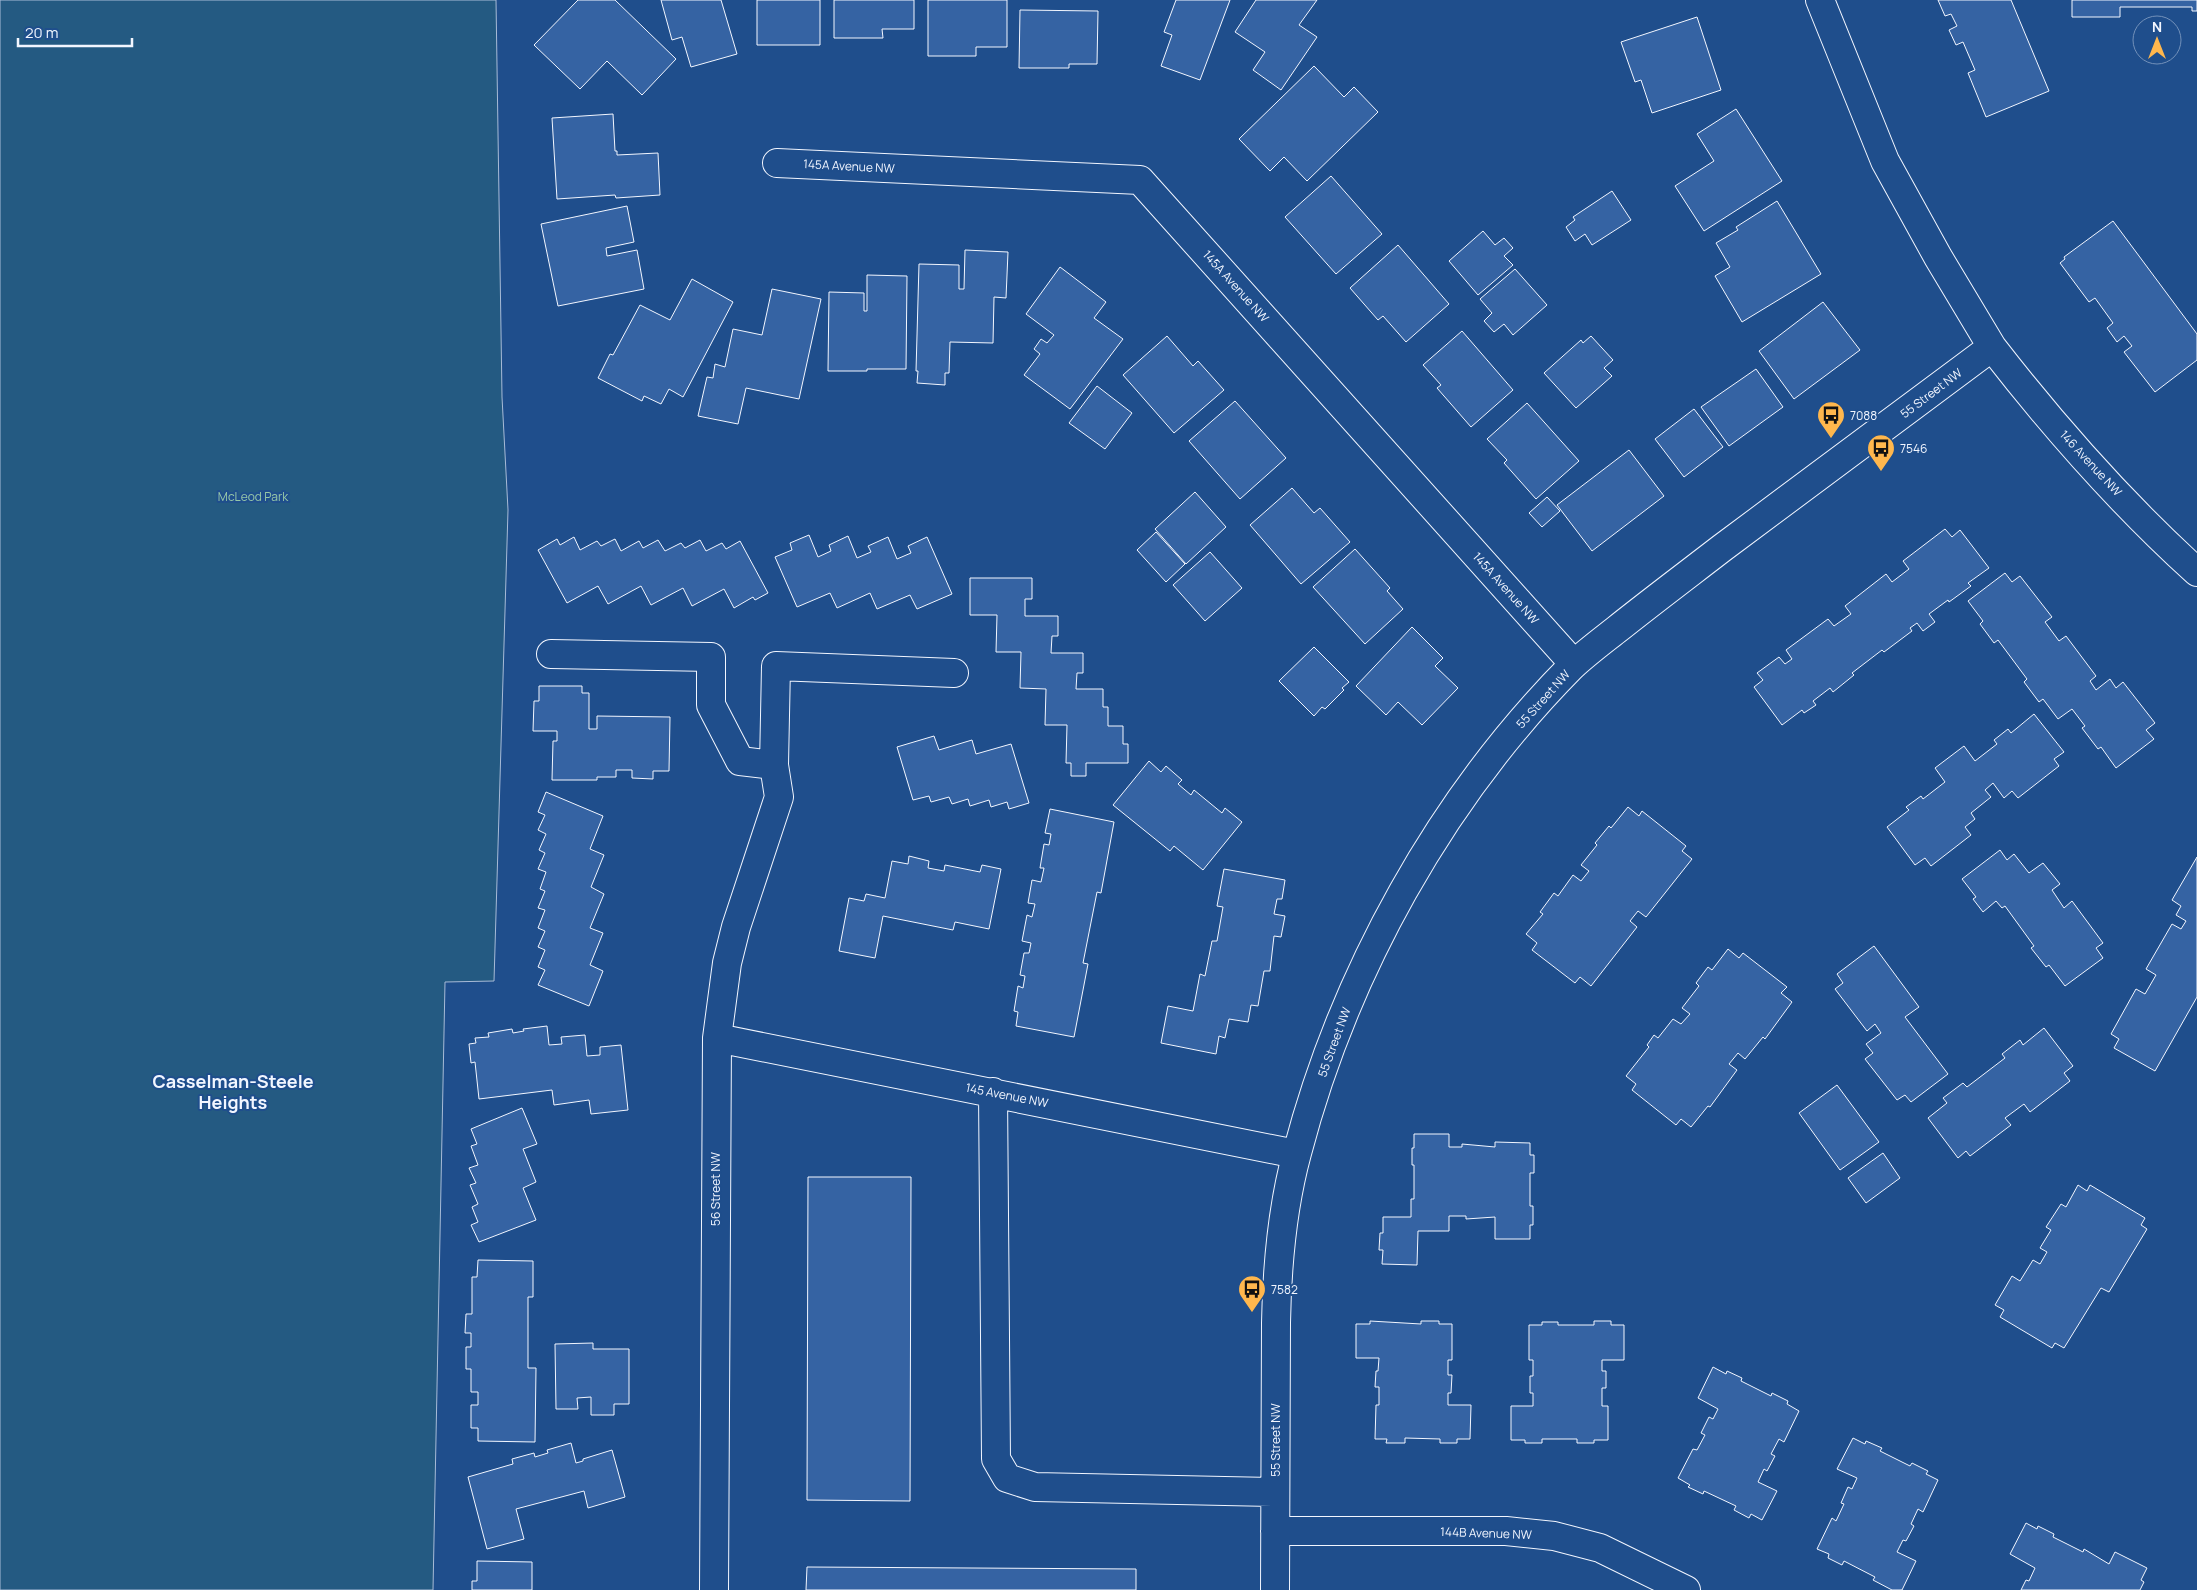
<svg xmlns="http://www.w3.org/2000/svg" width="2197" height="1590" viewBox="0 0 2197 1590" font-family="Manrope,sans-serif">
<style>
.green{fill:#245a82;stroke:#a8bbd7}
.building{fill:#3563a3;stroke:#f2f6ff}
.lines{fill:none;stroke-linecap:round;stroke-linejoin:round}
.minor-casing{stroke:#f2f6ff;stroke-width:30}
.minor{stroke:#1f4e8c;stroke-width:28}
.labels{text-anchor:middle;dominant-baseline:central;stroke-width:4;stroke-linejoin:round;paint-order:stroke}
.street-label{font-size:12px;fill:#f2f6ff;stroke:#1f4e8c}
.poi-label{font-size:12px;fill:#f2f6ff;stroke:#1f4e8c;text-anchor:start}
.park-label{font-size:12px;fill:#97c8a6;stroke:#1f4e8c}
.district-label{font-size:18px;font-weight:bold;fill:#f2f6ff;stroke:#1f4e8c}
</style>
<rect width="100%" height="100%" fill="#1f4e8c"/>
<path class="green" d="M0,0h496l6,397 6,113 -14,471 -49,1 -12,608h-433z"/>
<path class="building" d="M578,0h37l61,59 -34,36 -35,-34 -27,28 -46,-44z
M661,0h60l16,54 -46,13 -9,-30 -10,3z
M757,0h63v45h-63z
M834,0h80v29h-32l1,9h-49z
M928,0h79v47h-31v9h-48z
M1176,0h54l-30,80 -39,-14 11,-31 -8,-3z
M1256,0h61l-18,25 18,12 -36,53 -28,-20 12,-18 -30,-20z
M1938,0h73l38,91 -63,26 -18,-44 7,-3 -12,-28 -7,3 -7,-15 8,-4 -6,-12 -6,2z
M2072,0h125v11h-5v-4h-72v10h-48z
M1020,10l78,1 -1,53h-28v4h-50z
M1697,17l24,73 -69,23 -11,-33 -6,2 -14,-40z
M1314,66l30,31 10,-10 24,25 -71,69 -23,-24 -14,14 -31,-32z
M1736,109l46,72 -78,50 -29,-45 39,-25 -17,-27z
M613,114l2,37h2v4l41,-2 2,42 -44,3 -1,-3 -58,4 -5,-81z
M1331,176l51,58 -46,40 -51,-57z
M1612,191l19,29 -39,25 -7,-11 -10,7 -9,-14 9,-7 -2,-3z
M1777,201l44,73 -79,48 -27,-46 15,-9 -14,-24 22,-13 -2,-3z
M627,206l7,36 -28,6 1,8 30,-6 7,39 -86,17 -17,-82z
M2113,221l84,113v26l-42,32 -31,-40 8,-6 -8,-10 -7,6 -10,-14 6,-5 -18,-25 -6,4 -29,-39 5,-4 -1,-2z
M1483,231l12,14 9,-7 9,10 -9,8 9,9 -35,30 -29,-34z
M1398,245l51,59 -43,38 -23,-26 -5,4 -28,-32z
M965,250l43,2 -2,46 -12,-1 -1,46 -43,-1 -1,31h-4v12l-28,-2 1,-12h-2l3,-107 40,1v24h5z
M1060,267l46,35 -12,16 29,21 -53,70 -46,-34 16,-21 -6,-5 7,-10 6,4 7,-8 -28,-21z
M1515,269l32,36 -34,30 -9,-11 -10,8 -10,-11 8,-8 -12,-14z
M867,275l40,1 -1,93h-39v2h-39l1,-79 35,1v18h3z
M692,279l41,23 -50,95 -14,-8 -8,15 -17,-8 -2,5 -44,-23 12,-24 3,1 27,-50 30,15z
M772,289l49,10 -22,100 -53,-11 -8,36 -40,-8 9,-39 6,1 2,-14 10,3 8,-38 29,6z
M1823,302l37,48 -66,49 -35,-48z
M1462,331l51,59 -42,37 -34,-39 4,-3 -18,-20z
M1167,336l26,30 5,-5 26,29 -50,43 -51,-58z
M1591,336l22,24 -9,8 8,8 -36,32 -32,-35 37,-33 2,3z
M1756,369l27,38 -54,39 -28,-39z
M1097,386l35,27 -27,36 -36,-26z
M1235,401l51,57 -46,41 -51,-58z
M1527,403l52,58 -43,38 -32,-36 3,-3 -20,-21z
M1694,409l29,38 -39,30 -29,-38z
M1629,450l35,46 -72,55 -35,-46z
M1292,488l22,25 6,-5 30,34 -49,42 -51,-59z
M1195,492l31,35 -40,37 -31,-35z
M1547,497l13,14 -18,16 -13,-14z
M1945,529l7,8 8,-7 29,38 -21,15 3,3 -22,16 -1,-2 -19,14 6,8 -12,9 -6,-8 -7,5 2,3 -28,21 -2,-2 -30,23 2,2 -21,17 -3,-4 -17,13 3,4 -12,8 -2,-3 -20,15 -28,-38 9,-7 -6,-7 22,-16 6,7 7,-5 -6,-9 42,-31 6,7 17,-12 -6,-8 41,-32 6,8 17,-13 -6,-8z
M1156,532l29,32 -19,18 -29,-32z
M809,535l9,22 13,-6 -2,-6 19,-9 9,22 14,-6 -3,-6 20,-9 9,22 14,-6 -3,-7 19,-9 25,57 -35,15 -7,-14 -33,14 -7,-16 -33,15 -7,-15 -33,14 -22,-50 17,-7 -2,-7z
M574,537l6,13 17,-9 4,5 14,-7 6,12 18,-10 4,7 15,-8 7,11 16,-8 4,5 15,-8 6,11 16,-8 4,6 14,-8 28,52 -13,7 -2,-3 -19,11 -10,-19 -32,17 -9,-18 -32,17 -10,-19 -33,18 -10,-18 -31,17 -29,-53 19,-11 3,6z
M1355,549l35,39 -3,3 16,18 -38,35 -52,-57z
M1210,552l32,36 -37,33 -32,-36z
M2005,573l7,9 8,-6 32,41 -7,5 14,19 7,-5 30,40 -6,5 6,9 14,-11 6,9 7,-6 32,41 -9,7 8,9 -38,29 -15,-21 -3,2 -16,-21 3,-2 -13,-17 -14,10 -15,-20 -4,3 -15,-20 3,-3 -29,-39 -4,3 -14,-19 3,-3 -15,-20z
M970,578h62v21h-7v17h33v20h-6l-1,17h32v20h-6l-1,16h27v18h5v19h15v18h5v19h-42v13h-15v-13h-5l1,-38h-22l1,-36 -26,-1 1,-36h-25l1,-37h-27z
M1412,627l31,31 -8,8 23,22 -36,37 -24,-23 -12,13 -30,-29z
M1314,647l35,35 -7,6 2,2 -19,19 -3,-2 -8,9 -35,-35z
M539,686h43v7h7v36h8v-13l73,1 -1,54h-16v8l-21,-1v-8h-16v7h-19v3h-45l1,-39h4v-10h-24l1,-30h5z
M2034,714l30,38 -10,7 5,7 -41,32 -6,-7 -8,7 -11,-15 -8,7 6,7 -20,16 4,6 -10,8 6,8 -40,31 -6,-8 -10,7 -28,-38 22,-17 -3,-3 15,-11 2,3 22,-17 -10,-14 29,-22 11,15 22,-17 -3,-4 14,-11 3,4z
M934,736l5,14 33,-10 4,14 35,-10 18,59 -20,6 -2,-7 -16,5 -2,-7 -19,6 -2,-7 -16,5 -3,-7 -18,5 -2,-6 -16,4 -16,-53z
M1149,761l12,11 5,-6 16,14 -4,4 13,11 3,-5 28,23 3,-5 17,14 -39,48 -29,-24 -4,5 -57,-46z
M546,792l57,24 -13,33 14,6 -13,32 13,7 -14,34 13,5 -13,32 13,6 -14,35 -51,-21 7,-15 -7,-3 7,-17 -7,-3 7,-16 -7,-3 7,-18 -7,-2 7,-17 -5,-2 6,-17 -8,-3 7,-16 -6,-3 7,-16 -8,-4 7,-15 -7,-3z
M1628,807l11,9 3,-5 44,35 -4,5 10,8 -46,58 -8,-6 -8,10 7,6 -46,59 -11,-9 -5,6 -43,-33 5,-7 -11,-9 17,-20 -3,-2 14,-19 4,3 15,-21 8,6 8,-10 -8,-6 16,-20 -2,-2 14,-17 2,2z
M1050,809l64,13 -13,71 -4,-1 -14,71 5,1 -14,73 -58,-11 2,-14 -4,-1 4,-25 5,2 2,-12 -5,-1 4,-22h5l2,-10 -9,-2 5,-26 5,2 3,-13 -7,-1 4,-23 9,2 3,-14h-4l4,-24 5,1 2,-11 -6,-1z
M2000,850l7,10 7,-6 15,19 14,-10 17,21 -8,6 12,18 8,-7 31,42 -7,5 7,10 -38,28 -16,-21 -3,2 -15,-19 3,-2 -29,-40 -3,2 -6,-7 -13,11 -10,-13 3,-2 -14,-18z
M909,856l20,5 -1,7 16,3 1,-6 35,7 2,-7 19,4 -12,60 -34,-7 -2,8 -70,-14 -8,42 -36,-7 10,-53 15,3 2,-7 19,4 7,-37 16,3z
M2197,857v140l-42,74 -41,-23 5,-9 -8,-5 25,-45 9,5 11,-19 -10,-6 26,-45 9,5 5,-8 -10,-6 5,-9 -9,-6z
M1224,869l61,11 -3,19h-5l-3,15 11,2 -4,21 -7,-1 -4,35h-6l-6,35 -7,-1 -3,17 -19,-3 -4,19 -6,-2 -3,18 -55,-11 7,-37 25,5 7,-37 5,2 7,-35h5l6,-34 -6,-1z
M1874,946l45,61 -14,10 43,57 -37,28 -6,-7 -8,5 -32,-41 8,-6 -7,-9 15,-11 -6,-9 -8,7 -32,-42 8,-6 -6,-9z
M1728,949l11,9 4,-5 44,34 -6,6 11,9 -27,37 -2,-2 -18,22 -7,-6 -9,11 8,6 -27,37 -2,-1 -17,21 -10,-8 -5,6 -44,-35 4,-6 -10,-8 23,-29 -2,-2 7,-10 4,3 15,-19 8,5 9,-10 -8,-6 17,-22 -3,-3 12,-16 4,3z
M547,1026l2,19 13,-1 -1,-7 24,-2 2,21 13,-1v-8l21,-2 7,65 -37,4 -2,-14 -35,5 -2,-15 -73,9 -4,-37 -4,1 -2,-19 7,-1 -1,-5 14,-1 -1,-4 24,-4 1,4 11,-2 -1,-2z
M2044,1028l29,38 -9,7 6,8 -40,31 -6,-8 -19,14 6,7 -41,31 -4,-5 -8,7 -30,-40 19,-15 -4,-5 20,-15 4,4 38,-29 -3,-4 18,-14 3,5z
M1837,1085l42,57 -39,28 -41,-57z
M522,1108l15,36 -14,5 13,33 -13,6 13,32 -57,22 -8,-17 7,-3 -6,-15 6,-3 -8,-19 6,-2 -7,-15 9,-3 -7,-19 6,-2 -6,-15z
M1414,1134h35v13h13v-3l33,3v-5l35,1v12h4v18h-4v33h3v19h-3v14h-35v-22l-29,2v-3h-17v15h-31l-1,34 -35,-1 1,-14h-4l1,-17h3v-16h28v-18h3v-34h-2v-17h2z
M1883,1153l17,25 -34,25 -18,-25z
M808,1177h103l-1,324 -103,-1z
M2078,1185l9,6 3,-6 55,33 -4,7 6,4 -38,63 -8,-4 -37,60 -9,-5 -3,5 -52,-31 4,-7 -9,-5 17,-29 8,5 13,-21 7,4 7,-12 -7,-4 11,-18 -5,-3 15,-23 5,3z
M478,1260l55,1v36h-5v71h8l-1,74 -57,-1v-13h-7v-23h7v-13h-7v-23h-5v-22h5v-14h-6l1,-19h6v-37h5z
M1370,1321l51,3v-3h18v3h13v36h-4v15h4l-1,18h-3v12h23l-1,34h-13v4h-17v-4l-35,-1v5h-19l1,-4h-12l1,-34h3v-18h-4l1,-16h2l1,-13h-23v-34h14z
M1594,1321h17v4h13v35h-22v11h4v17h-4v18h6v34h-14v3h-17v-4h-35v4h-17v-3h-14v-34h22v-13h-3v-17h3v-16h-4v-35h13v-3h16v3h36z
M593,1343v6h36v55h-15v11h-23v-18l-14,1 1,11h-22l-1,-65z
M1713,1367l13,7 1,-3 15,7 -1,3 30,15 1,-3 16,8 -1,3 12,7 -15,31 -5,-3 -8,15 4,2 -8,15 -3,-2 -6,13 19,9 -15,29 -11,-6 -2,4 -15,-8 2,-4 -32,-15 -1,3 -15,-7 2,-2 -12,-7 15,-29 4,1 8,-15 -4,-2 8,-16 4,2 5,-10 -20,-11z
M1853,1438l12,6 1,-3 16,7 -2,3 30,15 2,-3 16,8 -2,3 12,6 -15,32 -5,-3 -7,15 3,2 -8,15 -3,-1 -6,12 19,9 -14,29h-10l-19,-10 2,-3 -31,-16 -2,4 -14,-7 1,-4 -12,-5 15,-31 4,3 8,-17 -3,-1 7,-16 4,2 5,-11 -20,-9z
M571,1443l5,20 7,-2v-2l29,-9 13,47 -37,11 -4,-17 -68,18 8,30 -37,10 -19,-72 45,-13 -1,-5 22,-6 1,4 13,-4 -1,-3z
M2026,1523l11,6 1,-3 16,8 -1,3 30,15 1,-3 25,15 6,-12 32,16 -6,12 3,2 -4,8h-119l5,-10 3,1 6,-13 -25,-14z
M477,1561l55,1v28h-60v-9h5z
M807,1567l329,2v21h-330z"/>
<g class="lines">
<g class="minor-casing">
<path id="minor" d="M777,163l363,17 434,484
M1992,347c62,80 130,157 205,225
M551,654l160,3v48l29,56 34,4
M717,1038l579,116
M993,1092l3,367 11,19 28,9 240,5
M1275,1531h231l48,5 46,12 86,42
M714,1590l3,-552 10,-75 9,-36 43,-130 -5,-32 2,-99 178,7
M1275,1590l1,-267c1,-57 6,-115 21,-170 47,-180 144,-355 275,-487 14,-13 30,-25 44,-36 35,-28 71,-55 106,-82 90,-67 180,-134 270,-201l-54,-90 -53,-96 -65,-161"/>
</g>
<use href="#minor" class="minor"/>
</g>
<defs>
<g id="bus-pin" transform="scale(1.4375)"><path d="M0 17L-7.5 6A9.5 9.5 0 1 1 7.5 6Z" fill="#ffb74d" stroke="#1f4e8c"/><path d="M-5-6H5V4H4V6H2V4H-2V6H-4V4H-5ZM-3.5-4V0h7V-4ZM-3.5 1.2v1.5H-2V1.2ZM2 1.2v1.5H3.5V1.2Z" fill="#111"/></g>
</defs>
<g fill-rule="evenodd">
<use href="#bus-pin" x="1831" y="415"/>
<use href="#bus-pin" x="1881" y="448"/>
<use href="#bus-pin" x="1252" y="1289"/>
</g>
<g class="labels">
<g class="street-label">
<text transform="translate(849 166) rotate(3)">145A Avenue NW</text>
<text transform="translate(1236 286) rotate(48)">145A Avenue NW</text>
<text transform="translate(1931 393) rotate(-37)">55 Street NW</text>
<text transform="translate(2091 463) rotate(47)">146 Avenue NW</text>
<text transform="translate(1506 588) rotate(48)">145A Avenue NW</text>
<text transform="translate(1543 699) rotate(-48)">55 Street NW</text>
<text transform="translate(1334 1042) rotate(-70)">55 Street NW</text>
<text transform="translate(1007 1095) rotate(11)">145 Avenue NW</text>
<text transform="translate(715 1189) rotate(-90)">56 Street NW</text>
<text transform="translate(1275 1440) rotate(-90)">55 Street NW</text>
<text transform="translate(1486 1533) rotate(2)">144B Avenue NW</text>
</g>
<g class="poi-label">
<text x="1850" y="415">7088</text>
<text x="1900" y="448">7546</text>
<text x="1271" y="1289">7582</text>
</g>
<g class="park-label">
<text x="253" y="496">McLeod Park</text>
</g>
<g class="district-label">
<text x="233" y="1081">Casselman-Steele<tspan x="233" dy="21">Heights</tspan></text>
</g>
</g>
<g transform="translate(2157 40)"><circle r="24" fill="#1f4e8c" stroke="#7391ba"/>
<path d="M0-4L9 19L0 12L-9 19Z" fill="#ffb74d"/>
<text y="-8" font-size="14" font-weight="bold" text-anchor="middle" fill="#f2f6ff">N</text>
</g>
<path d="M18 38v8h114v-8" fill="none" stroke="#f2f6ff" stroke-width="2.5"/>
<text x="25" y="38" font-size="15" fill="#f2f6ff" stroke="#1f4e8c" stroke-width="4" paint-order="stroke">20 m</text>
</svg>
